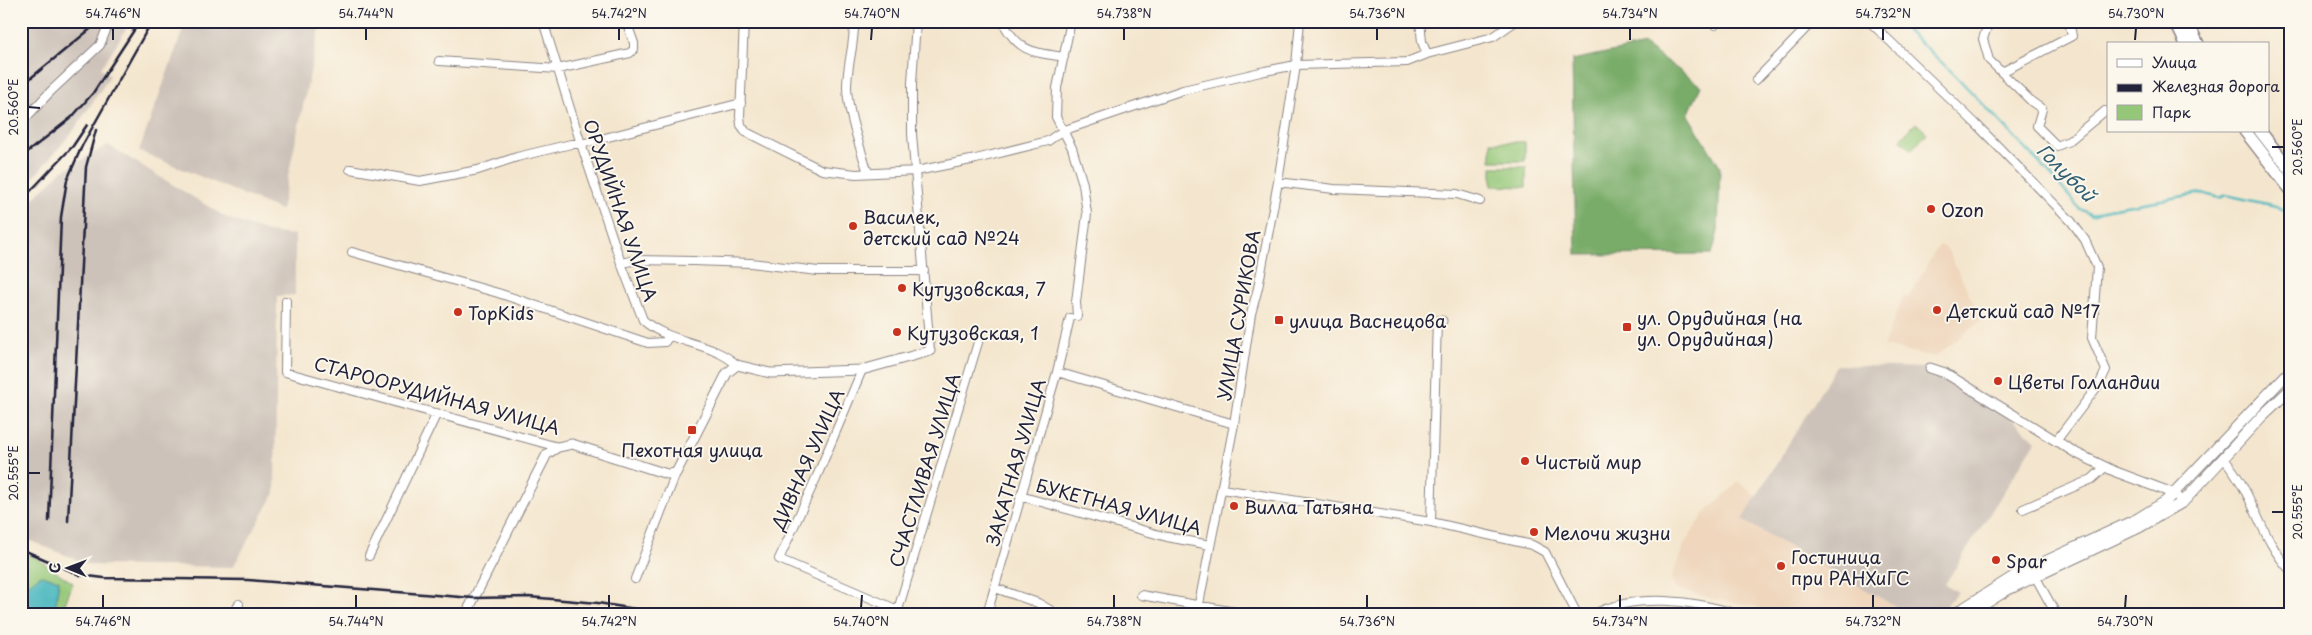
<svg xmlns="http://www.w3.org/2000/svg" width="2312" height="635" viewBox="0 0 2312 635" font-family="'Playpen Sans',sans-serif">
<style>
.built{fill:#efd6bc}
.industrial{fill:#cdc2b9}
.green{fill:#95c778;stroke:#5c745a}
.forest{fill:#78ac68;stroke:#4d6752}
.water{fill:#48b7bf;stroke:#356c7d}
.lines{fill:none;stroke-linecap:round;stroke-linejoin:round}
.stream{stroke:#48b7bf;stroke-width:2.5}
.minor-casing{stroke:#8b8484;stroke-width:10}
.tertiary-casing{stroke:#8b8484;stroke-width:11}
.secondary-casing{stroke:#8b8484;stroke-width:12}
.primary-casing{stroke:#8b8484;stroke-width:14}
.minor{stroke:#fff;stroke-width:8}
.tertiary{stroke:#fff;stroke-width:9}
.secondary{stroke:#fff;stroke-width:10}
.primary{stroke:#fff;stroke-width:11}
.rail{stroke:#22223b;stroke-width:2.5}
.ticks{fill:none;stroke:#22223b;stroke-width:2}
.poi-dot{fill:#c8321e;stroke:#fbf7ec;stroke-width:2}
.labels{text-anchor:middle;dominant-baseline:central;stroke-width:4;stroke-linejoin:round;paint-order:stroke}
.poi-label{font-size:18px;fill:#22223b;stroke:#fbf7ec;text-anchor:start}
.street-label{font-size:18px;fill:#22223b;stroke:#fbf7ec}
.water-label{font-size:19px;font-style:italic;fill:#315e70;stroke:#fbf7ec}
.neatline{fill:none;stroke:#22223b;stroke-width:2}
.ticks-label{font-size:12px;text-anchor:middle;fill:#22223b}
</style>
<rect width="100%" height="100%" fill="#fbf7ec"/>
<filter id="ink" filterUnits="userSpaceOnUse"><feTurbulence type="fractalNoise" baseFrequency=".02" numOctaves="2"/><feDisplacementMap in="SourceGraphic" scale="10" xChannelSelector="R" yChannelSelector="G"/><feConvolveMatrix kernelMatrix="1 2 1 2 8 2 1 2 1" color-interpolation-filters="sRGB"/></filter>
<filter id="wash" filterUnits="userSpaceOnUse"><feTurbulence type="fractalNoise" baseFrequency=".0096" numOctaves="4" result="noise"/><feDisplacementMap in="SourceGraphic" scale="20" xChannelSelector="R" yChannelSelector="G"/><feGaussianBlur stdDeviation="1.12" result="paint"/><feColorMatrix in="noise" values="0 0 0 0 0 0 0 0 0 0 0 0 0 0 0 0 0 1.4 0 .05"/><feComposite in="paint" operator="in"/></filter>
<g filter="url(#wash)">
<rect width="100%" height="100%" fill="#f4e6ce"/>
<path class="built" d="M1939,245l8,4 35,71 -47,37 -52,-11 21,-51 4,3z
M1739,482l17,15 -13,23 166,94h-135l-21,-8 -39,-7 -39,-11 -4,-9 14,-36 19,-29z"/>
<path class="industrial" d="M21,21h110l-30,47 9,8 -36,54 -53,62z
M186,21h135l-40,189 -142,-59z
M108,145l119,73 40,14 28,3v60l-18,1 -2,197 -42,74 -143,-2 -69,-28v-327l41,-39z
M1837,365l84,3 60,31 37,25 18,17 -91,143 13,8 -19,22h-30l-167,-94z"/>
<path class="green" d="M1916,123l11,10 -16,17 -11,-11z
M1491,142h34v19h-34z
M1492,167h34v20l-34,-1z
M21,548l52,35 -12,31h-40z"/>
<path class="forest" d="M1644,45l57,41 -13,29 32,52 -2,65 -6,22 -136,1 -4,-195z"/>
<path class="water" d="M41,575l18,5 -3,24 -9,10h-26v-24z"/>
<g class="lines">
<path class="stream" d="M1901,21l6,9 46,43 98,102 29,34 12,6 16,-6 94,-16 17,5 7,-3 50,11 15,8"/>
</g>
</g>
<g filter="url(#ink)">
<g class="lines">
<g class="minor-casing">
<path id="minor" d="M543,21l38,123 40,119 22,57c26,24 68,21 94,45
M731,21l11,5
M744,21l-4,95 1,9 5,7 76,38 34,4 60,-3 60,-12 72,-18 14,-10 121,-41 82,-19 31,-6 111,-3 20,-8 66,-17 23,-16
M854,21c1,23 -7,43 -7,66 1,28 13,59 21,86
M916,21l-4,62v51l18,217
M1002,21c17,31 29,31 62,36
M1071,21l-14,67 -1,29 16,31 11,36 4,30 -11,88 1,14
M1420,21l2,21 5,12
M1869,21l106,102 96,98 14,19 12,27 -5,71 14,32 -6,13 -44,58
M1989,21l-6,18 6,21 43,42 10,7 -5,17 20,20 12,-5 36,-30
M1715,25l3,-4
M439,61l119,8 72,-16 4,-4v-6l-8,-22
M2002,72l70,-36 -3,-15
M1756,80l57,-59
M21,123l29,-31 50,-47 7,-17 -1,-7
M350,169l70,12 58,-11 39,-13 54,-13h10l160,-41
M1278,182l56,7 123,5 23,7
M352,252l146,41 150,50 17,-1 4,-6
M621,263l16,-3 56,1 58,2 67,8h106
M286,301l-1,71 273,75
M862,370l-45,106 -38,83 119,51 81,-271
M1057,372l177,52
M2224,459c29,32 36,80 67,112
M1222,489l209,33 101,23 13,7 32,62
M1020,496l147,41 43,8
M2023,509l69,-30 13,-12
M1431,522l6,-201
M369,556l68,-143
M2035,576l21,38
M635,579l41,-106
M995,588l43,15 19,11
M1141,595l105,19
M234,614l5,-10
M987,614l70,-242 13,-54
M1197,614l37,-190 17,-110 7,-26 20,-106 18,-117 4,-44
M1594,614c42,-21 99,-14 143,0"/>
</g>
<g class="tertiary-casing">
<path id="tertiary" d="M1437,321h5
M1930,368l15,5 131,80 40,19 59,22 8,8
M466,614l81,-160 11,-7 14,-3 95,30 9,-1 51,-100 10,-8 33,8 92,-3 68,-19"/>
</g>
<g class="secondary-casing">
<path id="secondary" d="M1954,614l62,-39 121,-56 29,-18 125,-131
M1969,614l38,-24 133,-63 43,-25 79,-86 29,-27"/>
</g>
<g class="primary-casing">
<path id="primary" d="M2175,21l11,23
M2187,21l11,23
M2245,131l46,59
M2260,131l31,40"/>
</g>
<use href="#minor" class="minor"/>
<use href="#tertiary" class="tertiary"/>
<use href="#secondary" class="secondary"/>
<use href="#primary" class="primary"/>
<path class="rail" d="M21,86l79,-65
M21,157l51,-40 21,-24 47,-72
M21,201l52,-55 14,-21
M49,521l12,-304 6,-37 15,-34 70,-125
M68,521l18,-354 10,-37
M21,549l59,26 24,3 144,2 225,18 56,-1 69,6 68,11"/>
</g>
</g>
<path class="ticks" d="M113,40v-12M366,40v-12M619,40v-12M871,40l1,-12M1124,40v-12M1377,40v-12M1630,40v-12M1883,40v-12M2135,40l1,-12M28,107l12,1M2272,147h12M28,473h12M2272,512h12M103,608v-13M356,608v-13M609,608v-13M861,608l1,-13M1114,608v-13M1367,608v-13M1620,608v-13M1873,608v-13M2125,608l1,-13"/>
<g class="poi-dot">
<circle cx="1931" cy="209" r="5"/>
<circle cx="853" cy="226" r="5"/>
<circle cx="902" cy="288" r="5"/>
<circle cx="1937" cy="310" r="5"/>
<circle cx="458" cy="312" r="5"/>
<rect x="1274" y="315" width="10" height="10" rx="2.5"/>
<rect x="1622" y="322" width="10" height="10" rx="2.5"/>
<circle cx="897" cy="332" r="5"/>
<circle cx="1998" cy="381" r="5"/>
<rect x="687" y="425" width="10" height="10" rx="2.5"/>
<circle cx="1525" cy="461" r="5"/>
<circle cx="1234" cy="506" r="5"/>
<circle cx="1534" cy="532" r="5"/>
<circle cx="1996" cy="560" r="5"/>
<circle cx="1781" cy="566" r="5"/>
</g>
<g class="labels">
<g class="poi-label">
<text x="1941" y="209">Ozon</text>
<text x="863" y="216">Василек,<tspan x="863" dy="21">детский сад №24</tspan></text>
<text x="912" y="288">Кутузовская, 7</text>
<text x="1947" y="310">Детский сад №17</text>
<text x="468" y="312">TopKids</text>
<text x="1637" y="317">ул. Орудийная (на<tspan x="1637" dy="21">ул. Орудийная)</tspan></text>
<text x="1289" y="320">улица Васнецова</text>
<text x="907" y="332">Кутузовская, 1</text>
<text x="2008" y="381">Цветы Голландии</text>
<text x="692" y="449" text-anchor="middle">Пехотная улица</text>
<text x="1535" y="461">Чистый мир</text>
<text x="1244" y="506">Вилла Татьяна</text>
<text x="1544" y="532">Мелочи жизни</text>
<text x="1791" y="556">Гостиница<tspan x="1791" dy="21">при РАНХиГС</tspan></text>
<text x="2006" y="560">Spar</text>
</g>
<g class="street-label">
<text transform="translate(621 210) rotate(71)">ОРУДИЙНАЯ УЛИЦА</text>
<text transform="translate(1238 315) rotate(-80)">УЛИЦА СУРИКОВА</text>
<text transform="translate(437 395) rotate(15)">СТАРООРУДИЙНАЯ УЛИЦА</text>
<text transform="translate(807 459) rotate(-66)">ДИВНАЯ УЛИЦА</text>
<text transform="translate(1015 462) rotate(-74)">ЗАКАТНАЯ УЛИЦА</text>
<text transform="translate(924 470) rotate(-73)">СЧАСТЛИВАЯ УЛИЦА</text>
<text transform="translate(1119 506) rotate(15)">БУКЕТНАЯ УЛИЦА</text>
</g>
<g class="water-label">
<text transform="translate(2067 172) rotate(45)">Голубой</text>
</g>
</g>
<rect width="2312" height="635" fill="none" stroke="#fbf7ec" stroke-width="55"/>
<rect x="2107" y="42" width="162" height="90" fill="#fbf7ec" stroke="#a4a2a5"/>
<rect x="2117" y="59" width="25" height="8" fill="#ffffff" stroke="#a4a2a5"/>
<text x="2152" y="68" font-size="15" fill="#22223b">Улица</text>
<rect x="2117" y="84" width="25" height="8" fill="#22223b" stroke="#a4a2a5"/>
<text x="2152" y="92" font-size="15" fill="#22223b">Железная дорога</text>
<rect x="2117" y="105" width="25" height="15" fill="#95c778" stroke="#a4a2a5"/>
<text x="2152" y="118" font-size="15" fill="#22223b">Парк</text>
<g transform="translate(68 568) rotate(271)" stroke="#fbf7ec" stroke-width="4" paint-order="stroke">
<path d="M0-4L9 19L0 12L-9 19Z" fill="#22223b"/>
<text y="-8" font-size="14" font-weight="bold" text-anchor="middle" fill="#22223b">С</text>
</g>
<rect x="28" y="28" width="2256" height="580" class="neatline"/>
<g class="ticks-label">
<text x="113" y="18">54.746°N</text>
<text x="366" y="18">54.744°N</text>
<text x="619" y="18">54.742°N</text>
<text x="872" y="18">54.740°N</text>
<text x="1124" y="18">54.738°N</text>
<text x="1377" y="18">54.736°N</text>
<text x="1630" y="18">54.734°N</text>
<text x="1883" y="18">54.732°N</text>
<text x="2136" y="18">54.730°N</text>
<text transform="translate(14 107) rotate(-90)" y="4">20.560°E</text>
<text transform="translate(2298 147) rotate(-90)" y="4">20.560°E</text>
<text transform="translate(14 473) rotate(-90)" y="4">20.555°E</text>
<text transform="translate(2298 512) rotate(-90)" y="4">20.555°E</text>
<text x="103" y="626">54.746°N</text>
<text x="356" y="626">54.744°N</text>
<text x="609" y="626">54.742°N</text>
<text x="861" y="626">54.740°N</text>
<text x="1114" y="626">54.738°N</text>
<text x="1367" y="626">54.736°N</text>
<text x="1620" y="626">54.734°N</text>
<text x="1873" y="626">54.732°N</text>
<text x="2125" y="626">54.730°N</text>
</g>
</svg>
